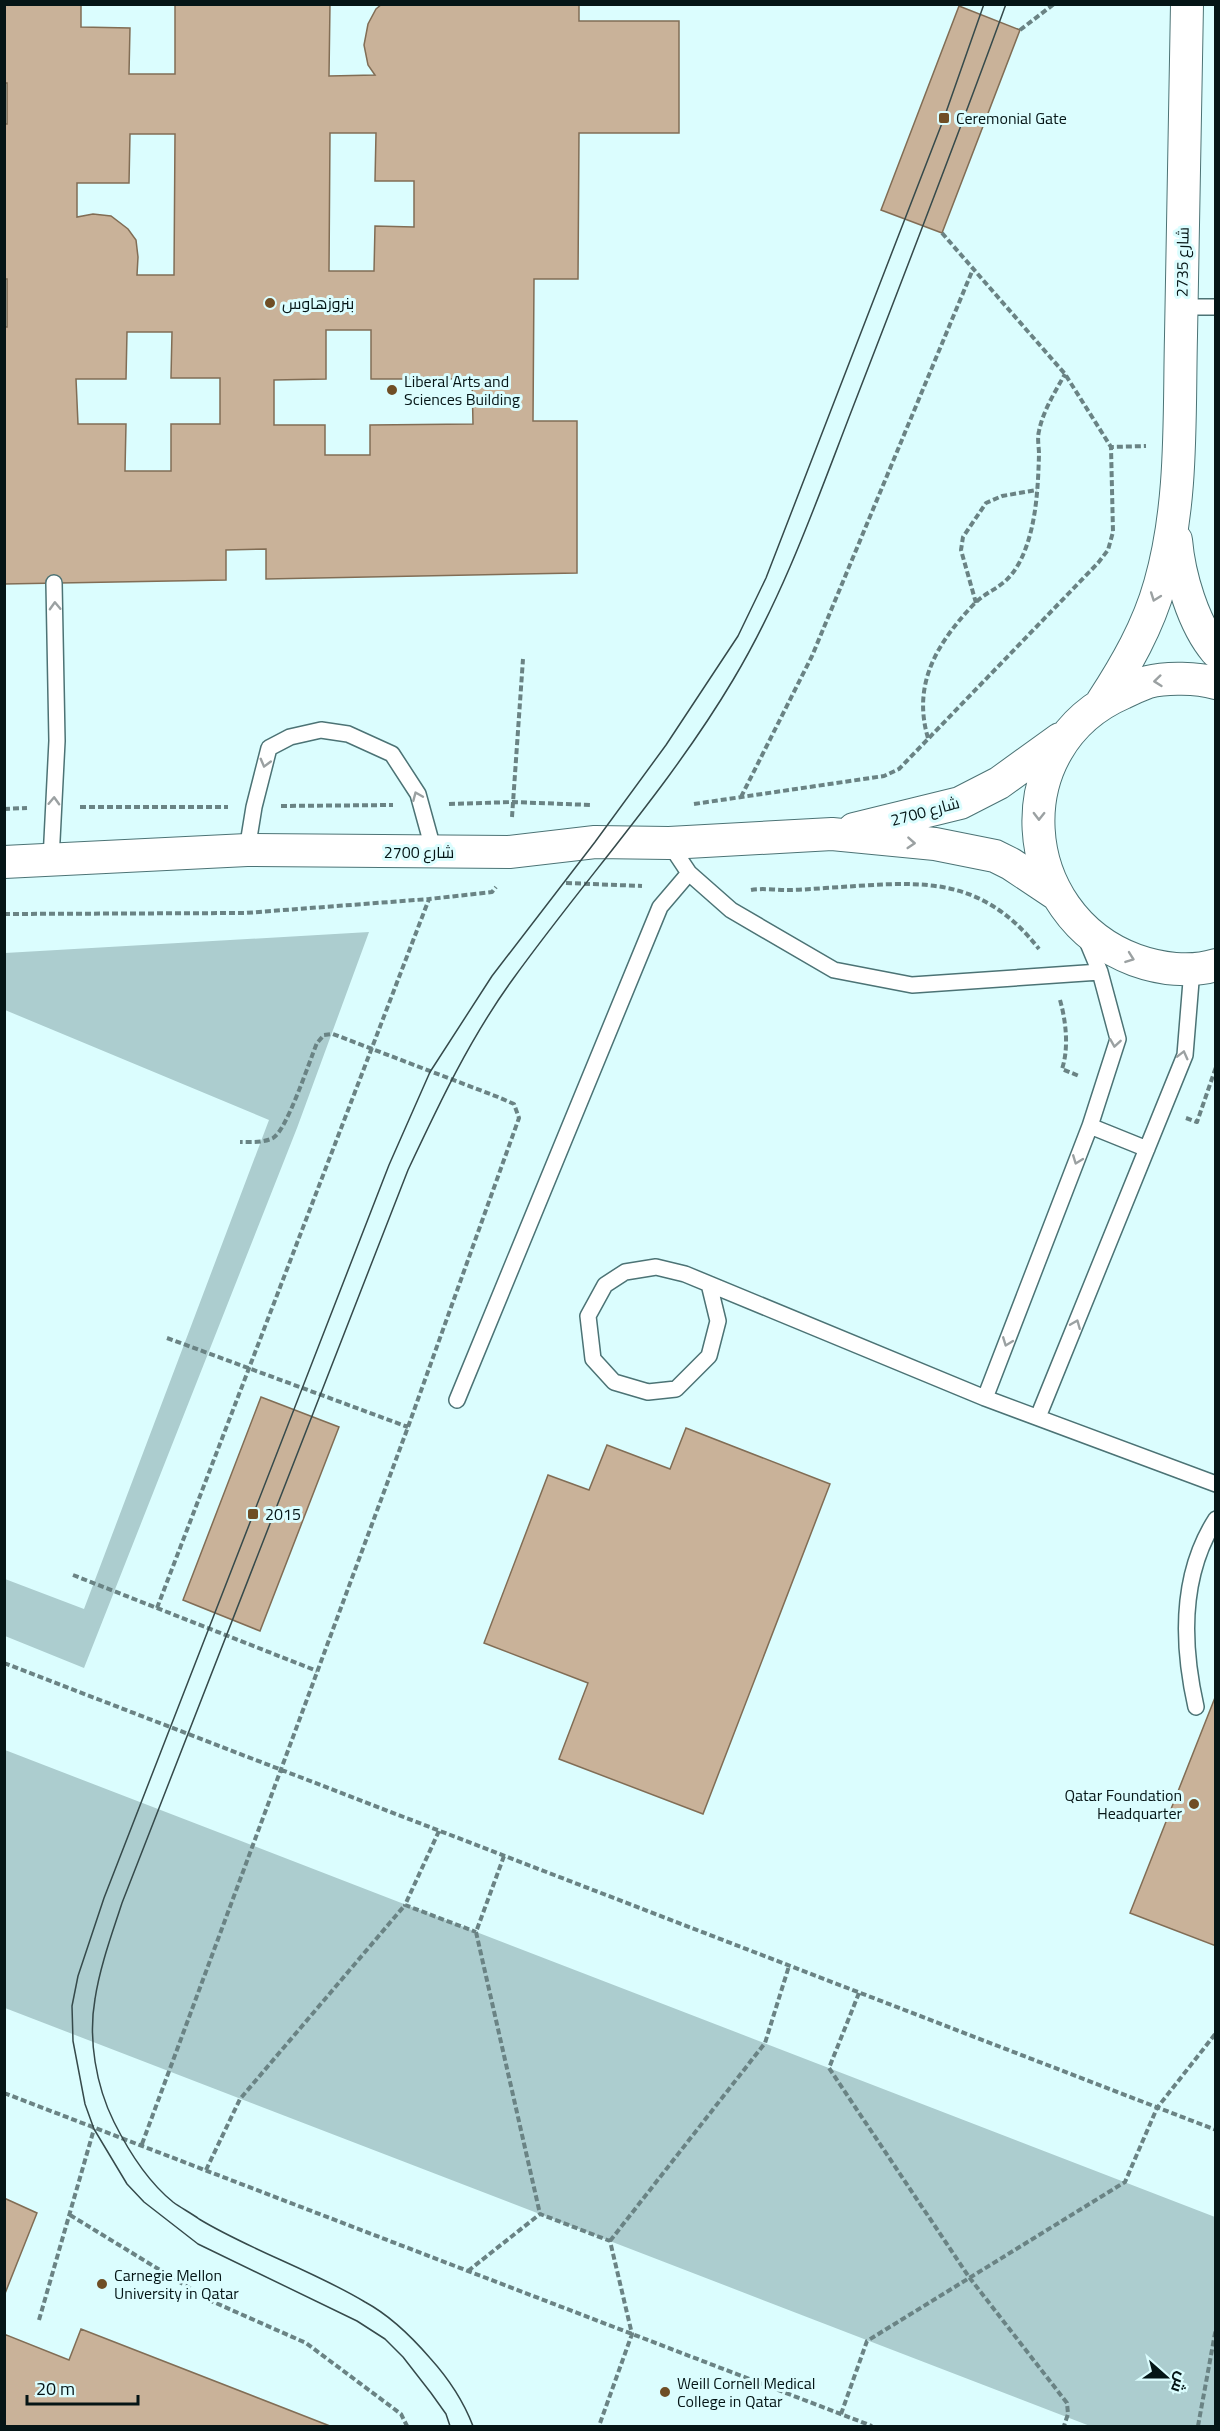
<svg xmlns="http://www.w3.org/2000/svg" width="1220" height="2431" viewBox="0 0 1220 2431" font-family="'Titillium Web',Cairo,sans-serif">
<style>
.green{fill:#accdcf}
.building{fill:#c9b299;stroke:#816d55;stroke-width:1.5;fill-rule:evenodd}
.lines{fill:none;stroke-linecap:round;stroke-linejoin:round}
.service-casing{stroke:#4c7375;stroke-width:18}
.minor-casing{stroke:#4c7375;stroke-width:34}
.path{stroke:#6a8384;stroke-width:4;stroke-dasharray:6 3;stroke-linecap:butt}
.service{stroke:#fff;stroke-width:15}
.minor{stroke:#fff;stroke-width:32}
.tram{stroke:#364a4b;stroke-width:1.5}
.oneway{stroke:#9ba1a2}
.poi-dot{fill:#6f4e25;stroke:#dbfdfe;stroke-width:2}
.labels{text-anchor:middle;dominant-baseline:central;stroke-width:6;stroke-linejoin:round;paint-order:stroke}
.poi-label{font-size:16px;fill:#051516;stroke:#dbfdfe;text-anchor:start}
.street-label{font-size:16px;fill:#051516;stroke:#dbfdfe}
</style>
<rect width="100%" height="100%" fill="#dbfdfe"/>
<path class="green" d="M369,932l-72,196 -213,540 -79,-32v-57l79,30 185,-489 -264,-110v-57z
M5,1750l1210,467v209h-125l-1085,-418z"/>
<path class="building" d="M4,4h77v23l49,1 -1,46h46v-70h155l-1,72 46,-1 -7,-10 -4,-20 4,-21 8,-15 6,-5h197v17h100v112h-100l-1,146h-44l-1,142h44v152l-311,6v-30l-40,1v30l-222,4v-257h3v-48h-3v-155h3v-41h-3zM330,133h46l-1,48h39v46l-39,-1 -1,45h-45zM130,134h45l-1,141h-37l1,-18 -2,-17 -8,-11 -17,-13 -18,-2 -16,3v-34h52zM326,330h45v49h101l1,45 -103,1v30h-45v-30h-51v-45l52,-1zM127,332h45l-1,46h49v46h-49v47h-46l1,-47h-48l-2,-45h50z
M959,6l61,24 -78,203 -61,-23z
M261,1397l78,30 -79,204 -77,-31z
M686,1428l144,56 -127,330 -144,-55 29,-76 -104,-40 64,-168 41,15 18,-45 63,24z
M1216,1695v251l-86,-33z
M4,2198l33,15 -33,83z
M81,2329l249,97h-326v-92l65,26z"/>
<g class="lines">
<g class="service-casing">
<path id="service" d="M1182,307h34
M669,843l20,30 42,37 103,60 78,15 188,-13
M247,850l7,-43 15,-59 21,-11 31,-7 27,4 44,20 26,40 16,58
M51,860l6,-119 -3,-158
M1090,1126l57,23
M709,1284l9,37 -9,35 -33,33 -28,3 -34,-10 -21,-23 -5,-43 17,-31 20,-13 31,-5 29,7 300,124 231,86
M985,1398l105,-272 28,-87 -18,-67 -15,-36
M457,1400l203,-493 29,-34
M1038,1417l147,-362 7,-86
M1196,1707c-14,-62 -16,-132 20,-188"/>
</g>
<g class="minor-casing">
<path id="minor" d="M1176,540c3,35 17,84 40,111
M1216,683c-18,-5 -50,-6 -68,-1 -8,3 -17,7 -25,11 -120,52 -109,222 12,267 25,9 55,13 81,5
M1102,702c24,-37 46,-75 58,-118 23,-80 19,-166 21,-248 2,-110 4,-221 6,-332
M854,829l106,-26 39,-20 61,-44
M4,862l243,-12 262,2 86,-10 74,1 163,-9 103,10 60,12 16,8 45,30"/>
</g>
<path class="path" d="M1020,30l34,-26
M942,233l123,141 46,73
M976,603l-15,-53 2,-13 23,-34 16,-7 35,-6
M928,738c-16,-54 9,-95 46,-134 16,-16 30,-15 44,-39 18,-32 20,-75 21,-111 0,-7 -2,-15 0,-23 4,-20 16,-39 26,-57
M741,797l71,-141 161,-387
M449,804l64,-2 78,3
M694,804l190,-28 15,-7 199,-206 10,-13 5,-18 -2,-85 35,-1
M281,806l112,-1
M80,807h148
M4,809l23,-1
M512,817l11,-158
M566,883l76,3
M751,890c11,-2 25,0 37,0 12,0 24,-1 37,-2 89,-5 152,-18 214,61
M4,914l241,-1 184,-14
M1060,1000c6,21 9,48 2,69l17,7
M1186,1118l11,4 19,-55
M167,1338l241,89
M73,1575l244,96
M157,1608l272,-709 63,-7 4,-5
M4,1663l1212,467
M439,1831l-34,74 71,27
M504,1856l-28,76 64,282
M859,1993l-30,75 140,209 98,126 1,11 -4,12
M4,2093l868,333
M142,2144l266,-717 111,-309 -5,-14 -16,-7 -165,-63 -9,1 -7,8c-8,19 -30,87 -44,95 -10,5 -22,4 -33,4
M206,2170l34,-71 165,-194
M70,2215l139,85 97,43 95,71 6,12
M610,2241l155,-198 24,-77
M468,2271l72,-57 70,27 22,93 -33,92
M39,2320l55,-191
M841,2414l26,-73 258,-159 32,-74 59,-75
M1198,2426l18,-98"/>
<use href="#service" class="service"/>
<use href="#minor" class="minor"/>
<path class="tram" d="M450,2426l-4,-12 -15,-21 -28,-36 -18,-18 -28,-18 -159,-77 -54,-42 -17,-18 -33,-55 -9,-25 -12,-63 -1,-35 6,-30 26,-78 285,-733 41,-93 62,-96 103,-134 71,-97 72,-109 28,-58 178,-460 40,-114
M473,2426c-10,-26 -24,-47 -43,-68 -19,-22 -39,-42 -65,-56 -53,-32 -113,-51 -166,-83 -8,-6 -18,-11 -26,-17 -26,-21 -44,-50 -59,-80 -18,-36 -26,-83 -19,-123 5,-33 17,-65 27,-96l286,-733c31,-66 62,-132 105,-191 72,-100 157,-193 220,-299 51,-85 84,-180 120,-273 52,-134 104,-268 153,-403"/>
</g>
<defs><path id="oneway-chevron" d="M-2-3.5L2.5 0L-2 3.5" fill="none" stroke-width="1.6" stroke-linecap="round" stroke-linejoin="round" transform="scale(1.5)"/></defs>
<g class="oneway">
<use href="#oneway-chevron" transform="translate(1155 597) rotate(110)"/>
<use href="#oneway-chevron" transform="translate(55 606) rotate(-92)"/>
<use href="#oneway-chevron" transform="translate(1158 681) rotate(174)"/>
<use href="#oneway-chevron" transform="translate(265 763) rotate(105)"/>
<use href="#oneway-chevron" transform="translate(417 796) rotate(-113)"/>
<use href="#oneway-chevron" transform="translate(54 801) rotate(-88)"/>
<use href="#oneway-chevron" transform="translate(1039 816) rotate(91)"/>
<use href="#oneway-chevron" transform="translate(911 843) rotate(4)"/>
<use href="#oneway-chevron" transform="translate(1130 958) rotate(20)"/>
<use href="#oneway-chevron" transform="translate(1115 1043) rotate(99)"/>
<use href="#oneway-chevron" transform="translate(1183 1055) rotate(-76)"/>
<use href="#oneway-chevron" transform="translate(1077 1160) rotate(111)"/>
<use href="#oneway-chevron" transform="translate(1076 1324) rotate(-68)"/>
<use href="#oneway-chevron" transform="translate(1007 1342) rotate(111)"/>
</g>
<g class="poi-dot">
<rect x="938" y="112" width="12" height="12" rx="3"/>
<circle cx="270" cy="303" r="6"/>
<circle cx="392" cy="390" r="6"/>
<rect x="247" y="1508" width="12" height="12" rx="3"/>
<circle cx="1194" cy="1804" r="6"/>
<circle cx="102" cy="2284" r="6"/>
<circle cx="665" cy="2392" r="6"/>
</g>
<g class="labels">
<g class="poi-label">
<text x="956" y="118">Ceremonial Gate</text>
<text x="282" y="303">بنروزهاوس</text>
<text x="404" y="381">Liberal Arts and<tspan x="404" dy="18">Sciences Building</tspan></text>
<text x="265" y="1514">2015</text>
<text x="1182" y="1795" text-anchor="end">Qatar Foundation<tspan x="1182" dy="18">Headquarter</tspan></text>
<text x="114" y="2275">Carnegie Mellon<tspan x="114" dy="18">University in Qatar</tspan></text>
<text x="677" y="2383">Weill Cornell Medical<tspan x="677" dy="18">College in Qatar</tspan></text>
</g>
<g class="street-label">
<text transform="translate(1182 262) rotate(-89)">شارع 2735</text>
<text transform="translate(925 811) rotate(-15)">شارع 2700</text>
<text x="419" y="852">شارع 2700</text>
</g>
</g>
<rect width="1220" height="2431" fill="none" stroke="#051516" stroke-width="12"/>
<g transform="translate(1166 2377) rotate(111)" stroke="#dbfdfe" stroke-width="4.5" paint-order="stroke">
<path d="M0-4.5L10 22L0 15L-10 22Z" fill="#051516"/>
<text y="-9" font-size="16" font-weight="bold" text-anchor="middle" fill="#051516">ش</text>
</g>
<path d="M27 2395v9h111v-9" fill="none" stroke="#051516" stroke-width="3"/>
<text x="36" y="2395" font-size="18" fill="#051516" stroke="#dbfdfe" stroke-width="4.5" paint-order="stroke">20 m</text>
</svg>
